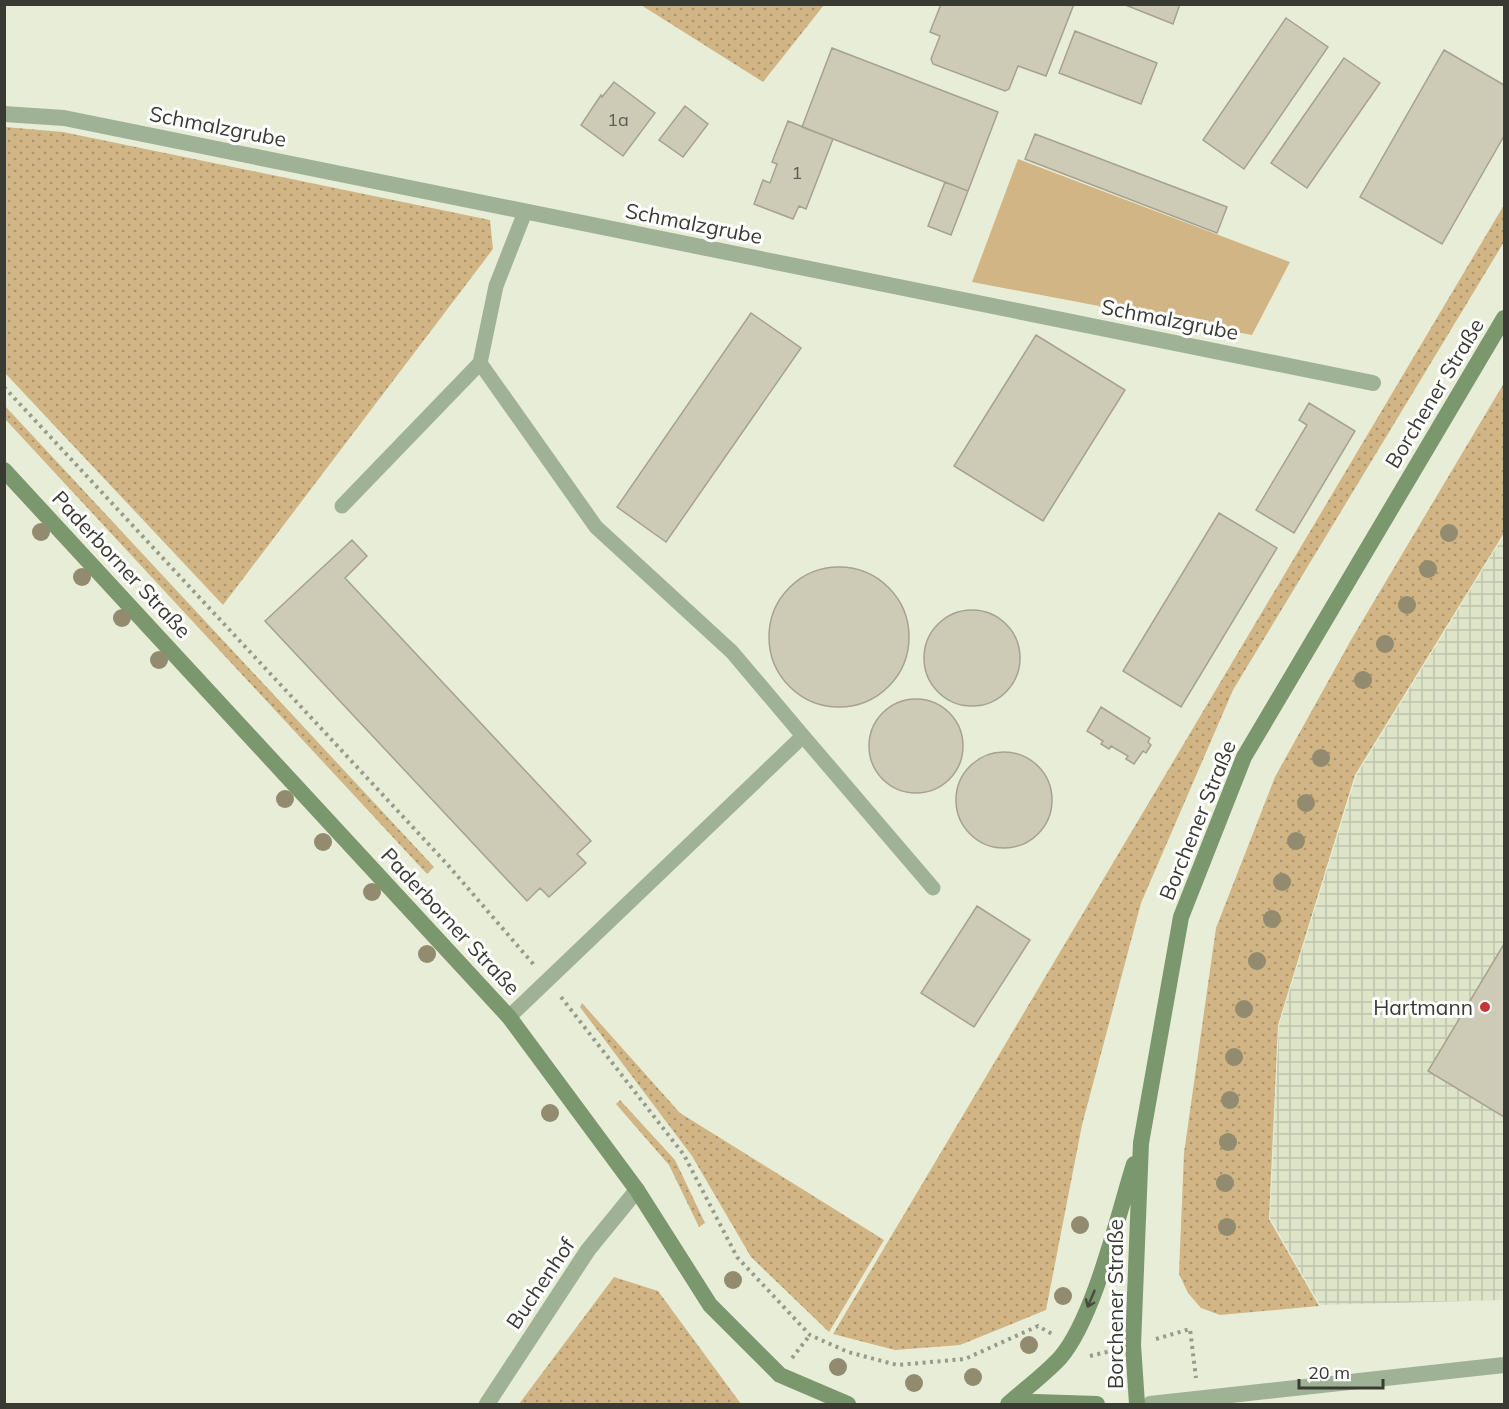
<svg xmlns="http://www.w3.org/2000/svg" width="1509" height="1409" viewBox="0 0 1509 1409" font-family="Mulish,sans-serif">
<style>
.industrial{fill:url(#industrial-grid)}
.green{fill:url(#green-dots)}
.pitch{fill:#d1b584}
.building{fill:#cdcab5;stroke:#a6a28f;stroke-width:1.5}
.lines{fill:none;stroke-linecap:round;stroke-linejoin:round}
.path{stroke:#989b8c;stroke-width:4;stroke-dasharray:3 4.5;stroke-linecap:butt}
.service{stroke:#a0b296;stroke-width:15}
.minor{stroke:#a0b296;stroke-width:16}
.secondary{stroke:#7b976d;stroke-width:16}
.tree{fill:#928b70}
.oneway{stroke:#464d3f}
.poi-dot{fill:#c53734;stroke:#fff;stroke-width:2}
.labels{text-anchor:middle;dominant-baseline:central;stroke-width:6;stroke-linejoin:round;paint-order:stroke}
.number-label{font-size:18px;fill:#5e5f54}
.street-label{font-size:21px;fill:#393b33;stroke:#fff}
.poi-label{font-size:21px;fill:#393b33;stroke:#fff;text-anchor:end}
</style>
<defs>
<pattern id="industrial-grid" width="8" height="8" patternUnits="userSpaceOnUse" patternTransform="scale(1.5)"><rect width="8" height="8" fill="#dee4c8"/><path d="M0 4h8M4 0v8" fill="none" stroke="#bfc4ac"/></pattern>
<pattern id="green-dots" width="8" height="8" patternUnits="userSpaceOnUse" patternTransform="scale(1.5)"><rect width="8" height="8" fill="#d1b584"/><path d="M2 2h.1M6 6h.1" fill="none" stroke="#ab946d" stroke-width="1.8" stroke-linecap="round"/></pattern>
</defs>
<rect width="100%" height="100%" fill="#e8edd8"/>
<path class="industrial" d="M1504,535v765l-184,5 -50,-87 9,-193 77,-249z"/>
<path class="green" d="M641,5l183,-1v1l-61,77z
M5,127l58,5 427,88 3,29 -270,356 -218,-232z
M1504,205v37l-271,448 -92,213 -59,222 -36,185 -86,35 -65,5 -62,-16z
M1504,383v150l-149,242 -77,250 -9,194 50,87 -99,9 -19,-7 -13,-15 -9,-19 5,-121 32,-225 59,-151 76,-137z
M5,406l429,461 -7,7 -422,-455z
M582,1003l98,110 204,127 -55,92 -78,-75 -59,-101 -112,-149z
M620,1100l55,60 30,63 -6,4 -30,-62 -53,-61z
M614,1277l44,14 83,113h-222z"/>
<path class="pitch" d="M1018,159l272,103 -38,73 -280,-53z"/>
<path class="building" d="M941,4h133l-28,72 -28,-10 -9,23 -4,2 -72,-27 -2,-5 9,-23 -10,-4z
M1123,4h57l-7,20z
M1286,18l42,29 -84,122 -41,-29z
M1075,31l82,32 -16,41 -82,-31z
M832,48l166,64 -30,79 -166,-64z
M1444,50l60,35v51l-62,108 -82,-47z
M1344,58l36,25 -73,105 -36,-25z
M614,82l41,31 -32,43 -42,-31 20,-30 1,2z
M685,106l23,18 -25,33 -24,-17z
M788,121l45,18 -27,70 -7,-3 -6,13 -39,-15 9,-24 7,3 7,-19 -5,-2z
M1035,134l192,73 -10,26 -192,-74z
M945,182l23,9 -17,44 -23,-9z
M751,313l50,35 -135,194 -49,-35z
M1036,335l89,55 -82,131 -89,-55z
M1309,403l46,28 -61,102 -38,-23 51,-85 -8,-5z
M1219,513l58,35 -96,159 -58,-36z
M352,540l15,16 -22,22 246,263 -14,13 9,9 -37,34 -9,-9 -13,13 -262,-280z
M769 637a70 70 0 1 1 140 0a70 70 0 1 1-140 0Z
M924 658a48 48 0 1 1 96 0a48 48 0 1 1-96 0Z
M869 746a47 47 0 1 1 94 0a47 47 0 1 1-94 0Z
M1101,707l49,31 -2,4 3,3 -5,8 -3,-2 -9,13 -8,-5 2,-3 -17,-10 -2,3 -8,-5 2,-3 -16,-10z
M956 800a48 48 0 1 1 96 0a48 48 0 1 1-96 0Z
M977,906l53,34 -56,87 -53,-34z
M1504,944v173l-76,-46z"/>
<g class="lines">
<path class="path" d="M4,387l443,477 88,102
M561,997l123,158 53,102 73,78 38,17 49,13 68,-6 73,-33 14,8
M1156,1339l34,-10 6,49
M1090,1356l21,-5
M792,1358l18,-23"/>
<path class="service" d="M342,506l138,-143
M803,736l130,152
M509,1017l294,-281 -71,-84 -136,-125 -116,-164 16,-77 29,-74"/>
<path class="minor" d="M4,114l60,4 1309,265
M487,1404l101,-154 49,-60
M1150,1404l354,-39"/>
<path class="secondary" d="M4,470l505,547 128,173 73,115 70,70 68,29
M1008,1404c17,-15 36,-29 52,-46 34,-39 58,-143 74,-194
M1017,1404l18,-2 62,2
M1137,1404l-4,-59 8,-202 40,-226 63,-160 260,-439"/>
</g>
<g class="tree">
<circle cx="41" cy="532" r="9"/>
<circle cx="1449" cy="533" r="9"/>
<circle cx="1428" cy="569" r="9"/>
<circle cx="82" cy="577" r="9"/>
<circle cx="1407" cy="605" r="9"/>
<circle cx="122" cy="618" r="9"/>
<circle cx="1385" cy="644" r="9"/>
<circle cx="159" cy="660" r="9"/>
<circle cx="1363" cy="680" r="9"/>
<circle cx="1321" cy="758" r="9"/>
<circle cx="285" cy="799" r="9"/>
<circle cx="1306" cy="803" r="9"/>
<circle cx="1296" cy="841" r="9"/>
<circle cx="323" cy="842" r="9"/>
<circle cx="1282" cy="882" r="9"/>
<circle cx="372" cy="892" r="9"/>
<circle cx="1272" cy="919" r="9"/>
<circle cx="427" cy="954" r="9"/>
<circle cx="1257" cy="961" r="9"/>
<circle cx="1244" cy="1009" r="9"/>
<circle cx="1234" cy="1057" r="9"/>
<circle cx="1230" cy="1100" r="9"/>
<circle cx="550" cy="1113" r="9"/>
<circle cx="1228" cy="1142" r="9"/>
<circle cx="1225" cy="1183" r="9"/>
<circle cx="1080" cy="1225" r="9"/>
<circle cx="1227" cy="1227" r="9"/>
<circle cx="733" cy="1280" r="9"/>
<circle cx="1063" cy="1296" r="9"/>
<circle cx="1029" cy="1345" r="9"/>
<circle cx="838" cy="1367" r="9"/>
<circle cx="973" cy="1377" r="9"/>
<circle cx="914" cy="1383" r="9"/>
</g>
<defs><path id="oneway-shaft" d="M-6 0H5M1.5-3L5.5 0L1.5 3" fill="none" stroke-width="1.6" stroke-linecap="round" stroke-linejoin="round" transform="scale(1.5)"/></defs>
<use class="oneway" href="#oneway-shaft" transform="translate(1091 1299) rotate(113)"/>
<circle class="poi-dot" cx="1485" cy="1007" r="6"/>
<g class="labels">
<g class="number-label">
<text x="618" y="119">1a</text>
<text x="797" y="172">1</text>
</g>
<g class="street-label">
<text transform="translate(218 126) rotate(11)">Schmalzgrube</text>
<text transform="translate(694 223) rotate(11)">Schmalzgrube</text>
<text transform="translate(1170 319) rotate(11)">Schmalzgrube</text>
<text transform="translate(1434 393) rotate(-59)">Borchener Straße</text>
<text transform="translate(122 564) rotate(47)">Paderborner Straße</text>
<text transform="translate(1197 820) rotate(-68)">Borchener Straße</text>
<text transform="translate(451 921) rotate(47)">Paderborner Straße</text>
<text transform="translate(540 1283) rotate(-56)">Buchenhof</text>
<text transform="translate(1115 1304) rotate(-90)">Borchener Straße</text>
</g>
<g class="poi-label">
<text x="1473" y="1007">Hartmann</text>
</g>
</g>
<rect width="1509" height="1409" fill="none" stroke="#393b33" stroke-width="12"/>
<path d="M1299 1379v9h84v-9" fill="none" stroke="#393b33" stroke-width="3"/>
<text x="1308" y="1379" font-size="18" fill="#393b33" stroke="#ffffff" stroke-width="4.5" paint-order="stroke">20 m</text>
</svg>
